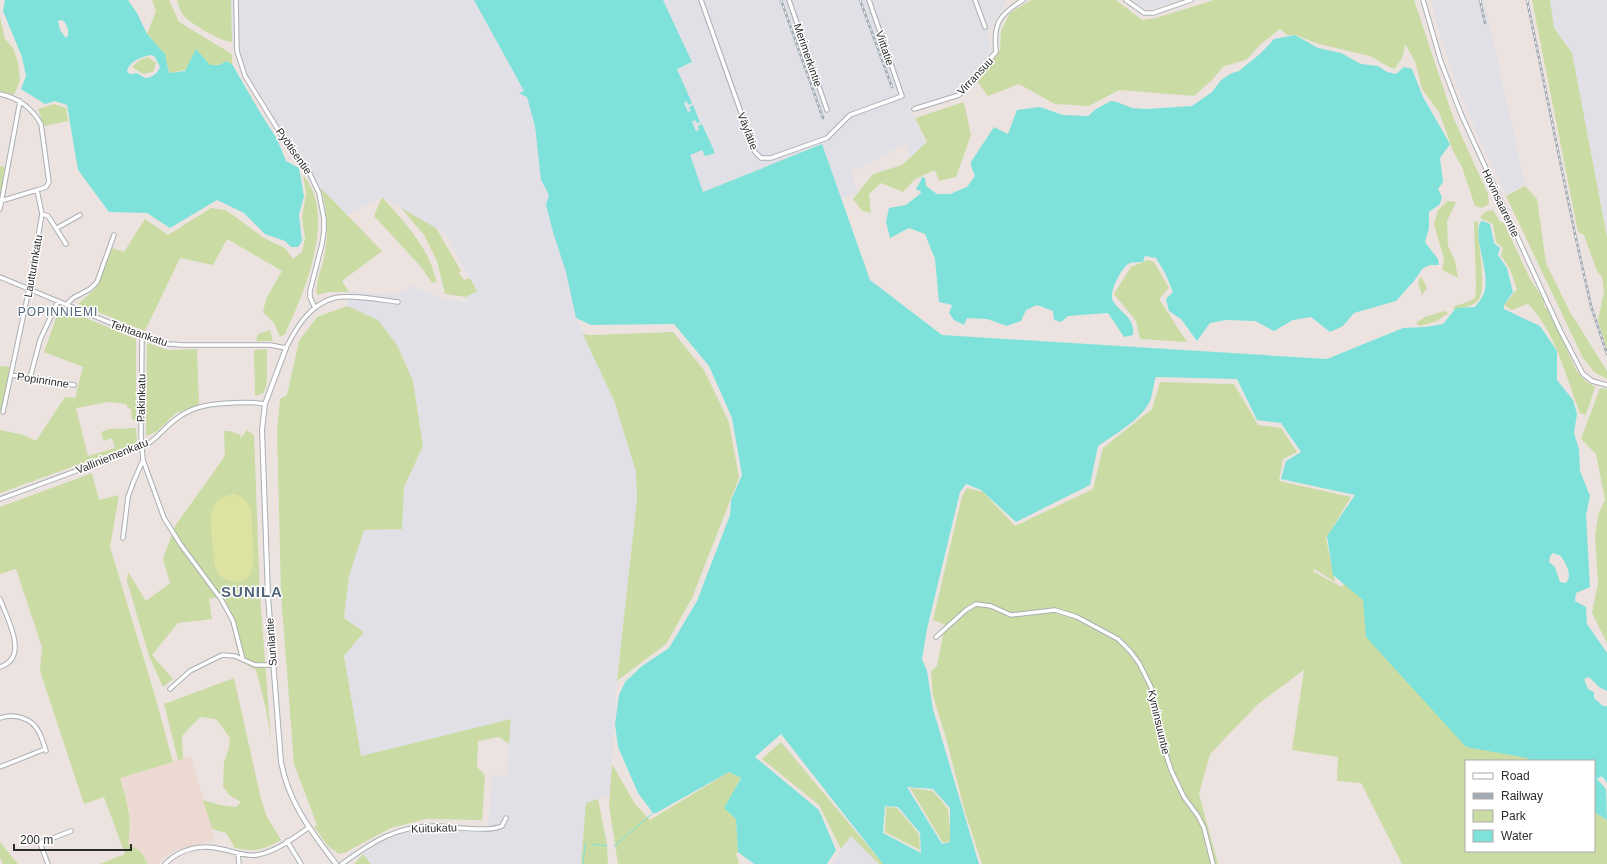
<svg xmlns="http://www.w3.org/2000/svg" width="1607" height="864" viewBox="0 0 1607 864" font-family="Arial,sans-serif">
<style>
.industrial{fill:#e0e0e6}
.education{fill:#ecdad2}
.green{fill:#cadca3}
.pitch{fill:#dde2a0}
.water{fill:#7fe2da;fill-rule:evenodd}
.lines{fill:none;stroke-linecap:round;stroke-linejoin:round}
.stream{stroke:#7fe2da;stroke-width:1}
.minor-casing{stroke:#aaafb3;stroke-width:5.5}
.tertiary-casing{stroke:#aaafb3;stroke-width:6}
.minor{stroke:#fff;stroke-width:3.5}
.tertiary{stroke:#fff;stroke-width:4}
.rail-casing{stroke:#a3acb4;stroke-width:2.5}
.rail{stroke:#fff;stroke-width:1;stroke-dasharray:3;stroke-linecap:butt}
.labels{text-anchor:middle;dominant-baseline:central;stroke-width:3;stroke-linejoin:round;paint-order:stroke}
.street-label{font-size:11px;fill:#2c2c2c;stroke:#fff}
.neighbourhood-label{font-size:12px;letter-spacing:1px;fill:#516678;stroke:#fff}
.district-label{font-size:15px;font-weight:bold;letter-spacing:1px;fill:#516678;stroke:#fff}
</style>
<rect width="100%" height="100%" fill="#ece3e0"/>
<path class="industrial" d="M231,0h243l50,91 -5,2 8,4 8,29 6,54 8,15 4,37 13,40 10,46 39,85 21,69 1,28 -20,181 -7,114 -24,8 -5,61h-210l-8,-10 17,-12 19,-8 17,-4 22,-1 50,2 4,-55 15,-1 4,-56 -150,38 -17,-101 20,-24 -20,-14 5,-42 14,-46 39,-1 2,-42 19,-41 -10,-65 -16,-36 -19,-25 -31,-14 2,-14 44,3 19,-9 35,14 21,2 -2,-5 11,-6 -32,-58 -63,-36 -35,18 -26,-27 -28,-34 -53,-89 -8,-23z
M663,0h344l-20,33 6,19 -34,40 -49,15 23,53 -15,15 -13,-31 -54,28 7,22 -18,3 -18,-53 -119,48 -13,-37 12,-5 3,6 10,-4 -16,-22 -2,1 -5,-9 3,-2 -4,-9 -3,1 -4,-10 3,-1 5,2 -15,-35 15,-6z
M1131,0h48l-29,9 -10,-3z
M1431,0h53l41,184 -19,11 -27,-57 -22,-53 -18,-54z
M1550,0h57v237l-35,-184 -18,-25z
M851,836l28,28h-48z"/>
<path class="education" d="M191,756l24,84 -38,10 -8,4 -12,10h-9l-7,-12 -13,-8 3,-13 -2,-22 -9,-31z"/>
<path class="green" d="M152,0h17l10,22 53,32v10l-22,1 -41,8 -4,-19 -18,-20 9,-23z
M177,0h54l1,42c-10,0 -43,-19 -49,-27 -3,-4 -4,-10 -6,-15z
M1031,0h85l26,20 14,-2 58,-18h200l39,117 35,77 1,10 -7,4 -7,-2 -13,-39 -9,-16 -14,-39 -17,-23 -7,-28 -10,-17 -2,12 -8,13 -6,-2 -19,-11 -51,-12 -24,-9h-8l-7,-6 -19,15 -15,16 -22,6 -12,14 -18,16 -75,-6 -30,16 -34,-2 -36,-20 -31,12 -11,-15 23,-31 1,-19 9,-18z
M1532,0h18l4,28 18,25 35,184v112l-9,-28 6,-30 -2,-14 -5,-6 -13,-36 -6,-3z
M0,17l5,22 8,9 5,14 2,18 -6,15 -14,-4z
M148,57l8,6 -3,9 -10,2 -11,-7 8,-7z
M964,102l7,33 -15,42 -17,4 -4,-11 -20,9 -12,13 -22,-9 -12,11 2,19 -9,-2 -9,-12 20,-25 29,-9 25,-23 -12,-24z
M54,104l12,4 2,13 -24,5 -6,-17z
M0,166l5,1 -5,32z
M303,175c35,41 1,117 -18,159l-5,3 -6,-14 -11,-11 3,-13 16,-28 -55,-32 -14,26 -33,-7 -35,73 -67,-27 18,-16 16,-40 12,4 21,-33 23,16 43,-27 15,2 38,28 21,10 8,11 9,-7 3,-13 -3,-22 4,-23z
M1525,186l12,13 9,64 24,49 37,59v8l-13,-7 -11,-14 -77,-162z
M321,188l61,63 -40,30 7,11h-20l-12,3c-2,-15 6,-28 8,-42 4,-25 2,-41 -4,-65z
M382,197c17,19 35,38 47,62 3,7 5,15 8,23l-5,1 -10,-15 -48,-52z
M1448,201l8,1 -9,19 1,25 7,15 3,17 -16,-8 2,-11 -10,-35 4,-14z
M401,208l35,20 25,43 -2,2 5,7 6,-2 7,13 -11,6 -21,-3 -8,-33 -13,-26z
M1493,210l7,12 4,1 26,56 14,21v6l6,6 26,58 8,10 11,7 -9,28 -6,-2c-15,-38 -23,-79 -52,-109l-16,6 -8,-5 13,-16 -7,-20 -9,-13 2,-8 -7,-6 -3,-18 -13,-6 5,-6z
M1478,221c-1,18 9,65 1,78 -5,7 -17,9 -25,11l-1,-3 17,-6 5,-3 1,-13 -2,-63z
M1148,260l6,2 15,26 -10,11 28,43 -47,-3 -4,-18 -22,-27 17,-27z
M1421,276l6,12 -5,7 -4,-13z
M347,306l31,14 19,25 16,36 10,65 -19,41 -2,42 -38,1 -15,46 -5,42 20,14 -20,24 17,100 150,-37 -2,25 -10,-7 -21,4 -1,26 8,8 -3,45 -56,-1 -35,9 -47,25 -5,1 -11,-8 -14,-19 3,-2 -23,-61 -13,-170 -4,-166 3,-29 7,-4 12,-54 18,-24z
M60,307l76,32v82l-4,-2 -1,-10 -3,-1 -2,-4 -17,-2 -33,6 12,48 27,-8 -3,-10 -8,3 -3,-9 8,-3 27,-1 1,13 -2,3 -135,49v-63l24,5 12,6 29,-44 10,1 8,-31 -39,-15z
M1445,311l3,2 -11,8 -17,5 -4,-3 9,-6z
M270,330l3,11h-17l2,-7z
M673,332l31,38 25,52 10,56 -47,120 -26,46 -49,37 20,-181 -1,-28 -21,-69 -32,-69 9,1z
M147,343l21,7 29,-1 2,56 -23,8 -20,19 -10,4z
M267,349v32l-3,12 -9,3 -1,-46z
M0,366l10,1 -10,47z
M1160,382l74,2 24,41 23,3 16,24 -14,7 -4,22 72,16 -25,41 9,44 -22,-14 1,4 28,15 2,-4 20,-8 167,186h-65v90h128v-39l13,8v44h-205l-41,-81 -24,-2 1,-24 -46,-7 12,-80 -47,35 -47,49 -11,40 19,70h-236l-17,-52 -19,-74 -13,-42 -2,-25 6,-5 8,-41 -12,-5 29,-124 5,-8 16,4 32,34 78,-37 10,-41 49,-39z
M1600,388l7,1v254l-15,-30 6,-30 -3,-48 4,-23 6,-12 -9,-46 -15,-15z
M247,430l7,5 6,161 11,143 -5,-30 -10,-39 -16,-9 -16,-65 -15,3 3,20 -34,4 -26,32 21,24 -10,8 -14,-31 -22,-75 1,-9 18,29 24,-18 -7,-24 12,-33 50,-70 -1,-25h5l12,4 -1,4z
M92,473l7,27 20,-5 -9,52 43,142 20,73 -53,16c7,24 13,41 8,66l13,8 7,12h-48l25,-10 -21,-57 -20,7 -44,-133 2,-24 -26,-78 -16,5v-67z
M234,678l27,121 6,18 14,23c-18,10 -26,12 -46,8l-9,-15 -14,-4 -9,-29 17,5 16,2 5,-5 -12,-7 -6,-9 1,-24 5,-14 1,-10 -14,-19 -16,-2 -18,19 1,23 -5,1 -14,-56z
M781,742l102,122h-4l-28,-28 -10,13 -22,-44 -57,-46z
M612,764l23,40 15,16 79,-48 12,5 -16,31 11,11 2,33 -2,2 3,8 -1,2h-120l-9,-59z
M910,788l23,3 15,18 3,32 -8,2z
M598,799l9,45 1,20h-27l5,-61z
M886,807l11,1 22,26 1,16 -35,-18z
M0,842l18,22h-15l-3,-6z
M363,854l8,10h-17z"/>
<path class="pitch" d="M233,494c10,2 13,6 18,15 1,11 1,22 2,34 1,19 3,44 -25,37 -9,-2 -12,-9 -14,-18 -1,-10 -5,-47 -1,-54 4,-10 11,-12 20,-14z"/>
<path class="water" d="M5,0h123l9,13 10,21 18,20 4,19 16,-2 11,-22 14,16h10l6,-4 6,3 26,45 19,30 9,22 13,7 5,28 -5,19 3,26 -4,6h-7l-6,-6 -20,-7 -21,-21 -27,-13 -47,28 -23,-15 -38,-1 -31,-42 -11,-65 -12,-4 -10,3 -24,-15 5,-13 -4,-19 -19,-46zM60,20l4,1c3,5 7,12 2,17l-6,-8 -2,-9zM152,55l3,2 5,10c-2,6 -8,11 -15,11l-8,-5 -7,1 -3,-2c1,-10 15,-16 25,-17z
M474,0h189l29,62 -15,7 15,34 -4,2 -1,-4 -3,2 4,9 3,-1 -2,-4 4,-2 7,17 -3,1 -2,-3 -3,2 4,9 3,-1 -1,-4 4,-2 13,29 -10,3 -3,-6 -12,5 13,37 119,-48 48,136 72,55 385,24 76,-31 22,-1 18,-3 13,-16 19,-1c3,-4 7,-9 9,-14 7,-21 -11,-52 -4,-71l3,-1 7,3 4,19 6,5 -2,7 9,13 6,24 -9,13v4l36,17 17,25v29l16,20 4,14 -3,19 5,16 1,22 10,25 -4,19 4,72 -14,6 -1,8 11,6 1,17 20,29v38l-8,-4 -10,-10 -5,2 4,10 6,3v6l9,8h4v77l-5,-7 -5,3 9,10 1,31 -13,-8v-51h-63l-4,-3 -61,-11 -100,-110 -3,-37 -30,-25 -6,-39 28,-41 -74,-16 5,-18 15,-9 -20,-29 -24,-3 -20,-41 -81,-2c-3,7 -3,17 -6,24 -8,18 -36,34 -52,45l-8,39 -74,37 -35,-32 -15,-6 -6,8 -33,137 -5,30 5,12 6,38 46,155h-96l-102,-130 -26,23 64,53 17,40 -9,14h-73l-16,-12 -2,-33 -12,-11 17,-30 -12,-6 -73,41h-3l-15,-20 -20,-46 -3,-23 4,-29 6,-13 17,-16 27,-18 28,-47 33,-86 1,-15 11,-25 -10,-57 -23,-52 -35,-42 -83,1 -15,-7 -10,-46 -13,-40 -7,-27 3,-10 -8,-15 -6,-54 -8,-29 -8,-4 5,-2zM1553,553l8,3c5,8 12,19 5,27l-6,-1 -5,-15 -6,-5 1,-6zM907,787l26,2 17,19v34l-8,2zM885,806l13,1 22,26 1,20 -38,-20z
M1295,35l23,13 23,5 20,11 17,2 9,6 9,2 8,-7 8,2 11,28 27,47 -10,14 3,24 -5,7 4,8 -2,7 -11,8v16l-4,14 13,17 1,6h-9l-7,3 -9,13 -18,20 -42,12 -11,13 -13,6 -19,-15 -18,3 -19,11 -19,-10 -29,-1 -16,3 -13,18 -16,-22 -12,-8 -3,-12 7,-7 -8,-19 -9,-15 -11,-2 -2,6c-4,0 -9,0 -13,1 -8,3 -22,30 -17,38 8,13 22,16 20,34l-9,2 -16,-24 -40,3 -7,6 -7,-2 -1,-9 -16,-6 -11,5 -5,11 -14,5 -20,-7 -20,-1 -3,7 -10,-5 -5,-7 3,-8 -13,-3 -4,-43 -10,-25 -16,-6 -19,10 -4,-16 3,-14 17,-3 15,-12 -1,-3 -2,1 -2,-2 4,-7 2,-5 3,1 1,8 11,8h13l17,-7 8,-11 -4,-10v-4l23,-35 14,7 9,-24 23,-3 23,8 25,1 8,-7 15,-8 6,1 15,6 14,1 46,-3 20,-14 9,-12 11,-7 7,-2 22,-18 13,-14z"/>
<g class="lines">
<path class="stream" d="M592,844l15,2
M614,846l39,-33
M583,864l2,-20h1"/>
<g class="minor-casing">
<path id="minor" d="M236,0l1,51 8,25 48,78 17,20 9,19 5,26v12l-2,13 -12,47v6l5,11
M701,0l54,152 6,6h10l56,-20 23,-23 52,-19 -33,-96
M789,0l38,110
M975,0l10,27
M1126,0l18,13h9l38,-13
M1423,0l18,62 20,52 99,216 23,44 9,7 15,4
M0,94c18,4 32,14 41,30l8,58 -3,5 -9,3 5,24 -13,75 -26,123
M914,109l45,-14 37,-43c-3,-29 3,-37 27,-52
M1,201l36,-11
M0,209l20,-108
M42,214l6,2 18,28
M57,228l23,-13
M0,277l142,59 27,8 14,1h87l16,3c10,-20 24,-44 48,-50 16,-4 47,2 64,4
M66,305l7,-7 17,-9 7,-7 17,-47
M142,336l-1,100 2,24 21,58 17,27 40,54 12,22 10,39
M11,375l63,10
M30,378l10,-38 18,-39
M0,499l146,-54c12,-7 19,-18 30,-26 8,-6 18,-11 28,-13 14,-3 47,-5 61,-2
M123,538l5,-41 5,-14 10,-23
M0,599c7,20 30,58 0,68
M936,637l30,-27 10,-6 15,2 20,9 44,-5 22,7 41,22 12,12 9,12 12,24 8,46 12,37 13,27 14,19 6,12 9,36
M170,689l20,-18 32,-16 13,1 20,9h18
M0,718c14,-5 32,0 39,14 3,6 5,13 7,19
M0,767l45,-18
M287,841l14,23
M238,853l1,11
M48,864l-8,-21 31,-12
M165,864c15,-15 35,-20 56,-15 12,2 24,8 36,6 18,-3 37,-17 51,-27
M342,864c30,-22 54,-38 92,-38 18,0 54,7 68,0l4,-8"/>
</g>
<g class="tertiary-casing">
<path id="tertiary" d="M286,348l-21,56 -3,26 6,166 13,166c8,42 30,69 55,102"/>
</g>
<use href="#minor" class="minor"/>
<use href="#tertiary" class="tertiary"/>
<g class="rail-casing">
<path id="rail" d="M781,0l42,118
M860,0l32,87
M1480,0l5,23
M1527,0l48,234 16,72 16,48"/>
</g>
<use href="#rail" class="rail"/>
</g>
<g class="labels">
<g class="street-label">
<text transform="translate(885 48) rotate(71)">Viittatie</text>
<text transform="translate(808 55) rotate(71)">Merimerkintie</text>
<text transform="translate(975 76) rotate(-47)">Virransuu</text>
<text transform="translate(748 131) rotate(69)">Väylätie</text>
<text transform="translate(294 151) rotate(55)">Pyötisentie</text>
<text transform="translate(1501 203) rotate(65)">Hovinsaarentie</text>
<text transform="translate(33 266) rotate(-80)">Lautturinkatu</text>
<text transform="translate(139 333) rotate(19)">Tehtaankatu</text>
<text transform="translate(43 380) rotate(9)">Popinrinne</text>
<text transform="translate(141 398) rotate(-89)">Pakinkatu</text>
<text transform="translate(112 456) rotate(-22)">Valliniemenkatu</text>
<text transform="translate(271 642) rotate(-94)">Sunilantie</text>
<text transform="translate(1159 722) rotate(77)">Kyminsuuntie</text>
<text transform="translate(434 828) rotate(-2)">Kuitukatu</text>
</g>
<g class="neighbourhood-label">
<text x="58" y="312">POPINNIEMI</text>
</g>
<g class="district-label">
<text x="252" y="591">SUNILA</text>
</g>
</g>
<rect x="1465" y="760" width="130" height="92" fill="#ffffff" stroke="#ababab"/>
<rect x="1473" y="773" width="20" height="6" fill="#ffffff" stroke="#ababab"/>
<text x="1501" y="780" font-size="12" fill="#2c2c2c">Road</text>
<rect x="1473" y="793" width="20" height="6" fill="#a3acb4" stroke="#ababab"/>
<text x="1501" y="800" font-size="12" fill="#2c2c2c">Railway</text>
<rect x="1473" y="810" width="20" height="12" fill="#cadca3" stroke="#ababab"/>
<text x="1501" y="820" font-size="12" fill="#2c2c2c">Park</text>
<rect x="1473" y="830" width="20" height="12" fill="#7fe2da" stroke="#ababab"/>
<text x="1501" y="840" font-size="12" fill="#2c2c2c">Water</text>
<path d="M14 844v6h117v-6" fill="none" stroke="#2c2c2c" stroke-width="2"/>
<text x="20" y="844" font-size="12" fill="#2c2c2c" stroke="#ffffff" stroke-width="3" paint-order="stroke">200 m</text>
</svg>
